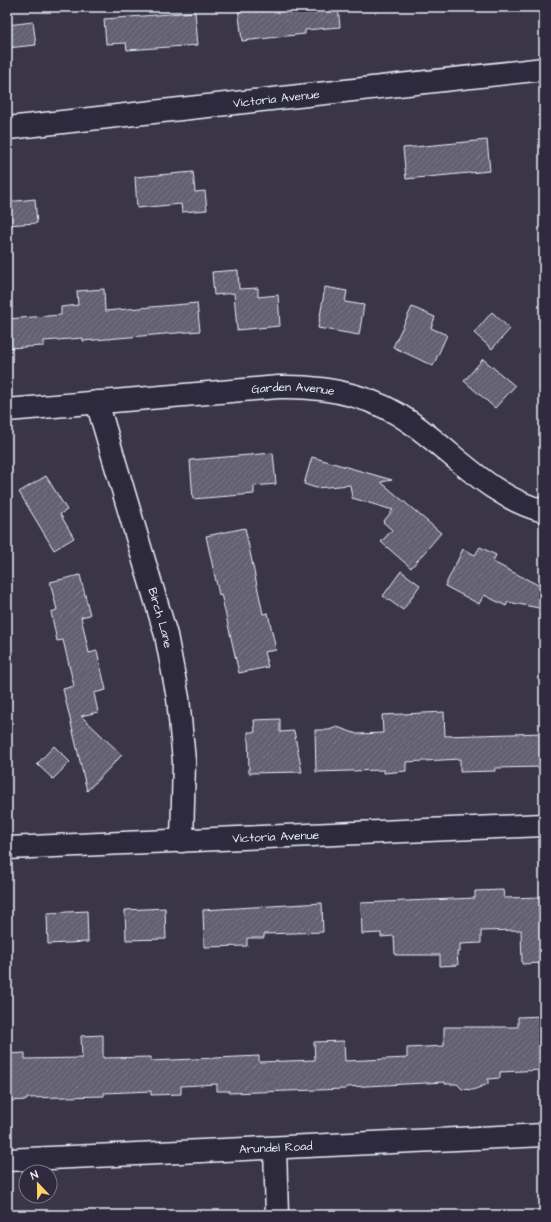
<svg xmlns="http://www.w3.org/2000/svg" width="551" height="1222" viewBox="0 0 551 1222" font-family="'Architects Daughter',sans-serif">
<style>
.building{fill:url(#building-hatch);stroke:#e8f1f8}
.lines{fill:none;stroke-linecap:round;stroke-linejoin:round}
.street-casing{stroke:#e8f1f8;stroke-width:25}
.street{stroke:#2f2a3d;stroke-width:22}
.labels{text-anchor:middle;dominant-baseline:central;stroke-width:4;stroke-linejoin:round;paint-order:stroke}
.street-label{font-size:12px;fill:#e8f1f8;stroke:#2f2a3d}
</style>
<defs>
<pattern id="building-hatch" width="6" height="6" patternUnits="userSpaceOnUse"><rect width="6" height="6" fill="#636171"/><path d="M-1 1l2-2M0 6l6-6M5 7l2-2" fill="none" stroke="#797886"/></pattern>
</defs>
<rect width="100%" height="100%" fill="#3a3648"/>
<filter id="ink" filterUnits="userSpaceOnUse"><feTurbulence type="fractalNoise" baseFrequency=".025" numOctaves="2"/><feDisplacementMap in="SourceGraphic" scale="8" xChannelSelector="R" yChannelSelector="G"/><feConvolveMatrix kernelMatrix="1 2 1 2 8 2 1 2 1" color-interpolation-filters="sRGB"/></filter>
<g filter="url(#ink)">
<path class="building" d="M238,7h100l2,20 -35,3v4l-63,7z
M195,12l3,33 -71,5 -1,-7 -20,1 -2,-25z
M33,22l3,23 -29,3v-23z
M487,140l3,31 -84,8 -3,-31z
M193,172l2,20 10,-1 2,19 -25,2 -1,-8 -44,4 -2,-31z
M35,199l2,24 -30,2v-23z
M238,270l1,19 19,-1v9l20,-2 2,31 -43,4 -3,-37 -20,2 -2,-23z
M325,287l22,4 -2,11 19,3 -5,30 -41,-7z
M104,289l1,22 92,-8 3,28 -117,10v-3l-39,3v5l-37,2v-29l54,-4v-8l17,-2 -1,-14z
M412,307l23,10 -4,11 16,7 -14,31 -40,-19z
M492,312l18,17 -18,20 -18,-16z
M483,359l32,27 -20,22 -31,-27z
M273,453l3,31 -22,2v8l-61,5 -3,-39z
M312,457l80,23 -11,2 60,51 -30,35 -30,-26 11,-12 -9,-8 10,-12 -41,-12 -2,-13 -34,3 -12,-4z
M46,476l21,34 -7,4 14,24 -20,12 -35,-58z
M245,528l18,86 5,-1 8,37 -12,2 4,15 -29,6 -18,-79 -2,1 -13,-59z
M480,547l16,8 -3,7 51,26v21l-36,-7 -2,4 -22,-11 -5,9 -34,-18 18,-37 12,6z
M401,571l19,14 -17,25 -20,-14z
M80,575l10,40 -9,2 8,36 8,-2 9,39 -12,3 4,19 -17,4 41,39 -35,36 -24,-102 11,-3 -11,-46 -6,1 -6,-29 6,-2 -7,-28z
M444,712l1,24 99,-3v34l-49,1v3l-35,1v-13l-54,3v9l-22,2v-3l-68,2 -1,-42h14l8,-3 20,7 26,-1 -1,-18z
M280,719v13l14,-1 8,41 -53,1 -1,-41h7l-1,-12z
M54,746l16,16 -17,17 -16,-15z
M503,890l1,8 40,-1v66l-22,1 -1,-34 -40,1v12l-21,1v8h-3l1,13 -18,1v-11h-45l-1,-19 -13,1v-4l-19,1 -1,-31 114,-5v-7z
M322,903l1,29 -59,2v4h-17v8l-43,1 -1,-37z
M165,908l1,31 -40,1 -1,-30z
M87,911l1,31 -40,2 -1,-31z
M544,1016v54l-44,2v6l-12,1v5l-15,6 -11,-1 -5,-5h-12v-2l-99,5v2l-117,4v-2h-12v-7l-36,2v8l-30,1v-4l-47,2v3l-77,2v2l-20,1v-47l18,-1v6l57,-1 -1,-22 22,-1v23l48,-1v4l108,-5v6l56,-2 -1,-18 30,-1 1,20 62,-3v-10l37,-2v-19h74v-10z"/>
<g class="lines">
<g class="street-casing">
<g id="street">
<path id="s1" d="M8,128l536,-59"/>
<path id="s2" d="M97,402l69,233 12,63 6,63 -2,80"/>
<path id="s3" d="M7,410l272,-23c46,-1 93,8 131,35 43,30 81,76 134,89"/>
<path id="s4" d="M7,848l537,-23"/>
<path d="M275,1148l2,67"/>
<path id="s5" d="M7,1160l537,-25"/>
</g>
</g>
<use href="#street" class="street"/>
</g>
</g>
<g class="labels">
<g class="street-label">
<text stroke="none"><textPath href="#s1" startOffset="270">Victoria Avenue</textPath></text>
<text stroke="none"><textPath href="#s3" startOffset="287">Garden Avenue</textPath></text>
<text stroke="none"><textPath href="#s2" startOffset="225">Birch Lane</textPath></text>
<text stroke="none"><textPath href="#s4" startOffset="269">Victoria Avenue</textPath></text>
<text stroke="none"><textPath href="#s5" startOffset="269">Arundel Road</textPath></text>
</g>
</g>
<rect width="551" height="1222" fill="none" stroke="#2f2a3d" stroke-width="24"/>
<rect x="12" y="12" width="527" height="1198" fill="none" stroke="#e8f1f8" stroke-width="1.5" filter="url(#ink)"/>
<g transform="translate(38 1184) rotate(338)"><circle r="19" fill="#2f2a3d" stroke="#797a88"/>
<path d="M0-3L7 15L0 10L-7 15Z" fill="#ffd166"/>
<text y="-6" font-size="11" font-weight="bold" text-anchor="middle" fill="#e8f1f8">N</text>
</g>
</svg>
